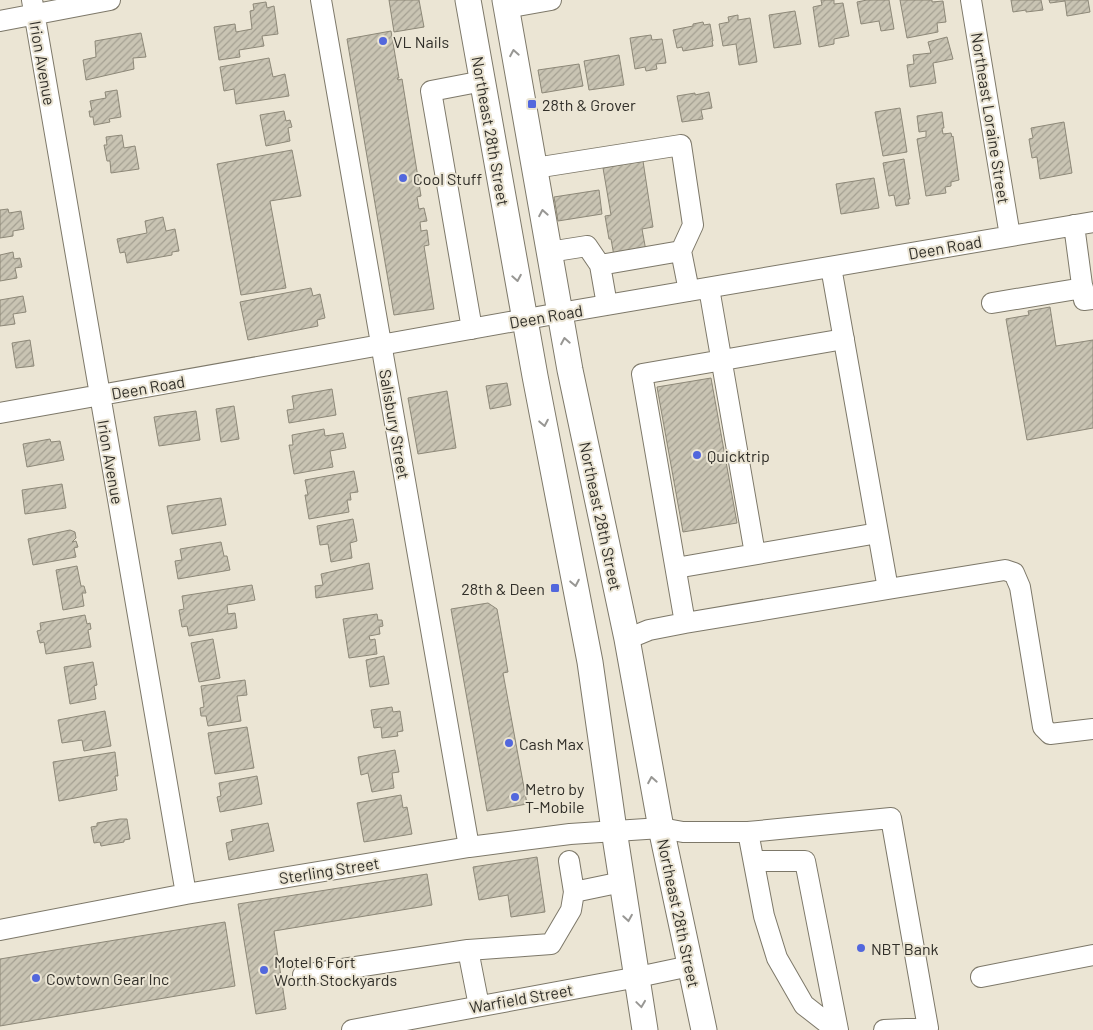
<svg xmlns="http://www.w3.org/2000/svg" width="1093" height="1030" viewBox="0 0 1093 1030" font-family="Barlow,sans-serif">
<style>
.building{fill:url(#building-hatch);stroke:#8d8878}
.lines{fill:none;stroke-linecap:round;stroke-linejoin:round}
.minor-casing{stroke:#7d7869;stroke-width:22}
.major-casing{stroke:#7d7869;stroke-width:27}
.minor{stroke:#fff;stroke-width:20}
.major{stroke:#fff;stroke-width:25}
.oneway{stroke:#989794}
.poi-dot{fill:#5267dd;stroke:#ebe5d4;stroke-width:2}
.labels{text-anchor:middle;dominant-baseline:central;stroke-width:4;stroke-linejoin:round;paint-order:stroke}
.poi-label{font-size:16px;fill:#312f29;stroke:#ebe5d4;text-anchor:start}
.street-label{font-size:16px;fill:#312f29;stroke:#ebe5d4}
</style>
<defs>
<pattern id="building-hatch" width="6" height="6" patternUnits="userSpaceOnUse" patternTransform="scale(1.25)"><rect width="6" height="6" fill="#c9c4b3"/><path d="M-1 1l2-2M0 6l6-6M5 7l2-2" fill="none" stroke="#a4a092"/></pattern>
</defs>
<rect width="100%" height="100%" fill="#ebe5d4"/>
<path class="building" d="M389,0h30l5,27 -30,5z
M821,0h13v4l9,-1 6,33 -15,3v5l-15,3 -6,-40 9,-2z
M867,0h22l5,29 -13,2 -2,-10 -18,3 -4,-22z
M900,0h32v2l11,-1 3,21 -9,1 1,9 -31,6z
M1011,0h30l2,10 -17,2v-2l-13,2z
M1049,0h39l2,12 -23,4 -2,-15 -15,2z
M266,2l1,6 7,-2 4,28 -16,2 2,10 -25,4 1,7 -21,3 -5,-33 21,-3 1,8 16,-3 -2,-18 4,-1 -1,-6z
M795,11l6,33 -27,4 -5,-33z
M738,15v5l12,-2 7,44 -18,3 -3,-21 -13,2 -4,-22 10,-2 -1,-5z
M703,22l1,3 6,-1 3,17h-1l1,5 -30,5 -1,-4 -5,1 -4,-18 20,-4v-2z
M391,31l8,47h-2l1,2 4,-1 19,117 -4,1 2,12 5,-1 3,13 -7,1 1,9 6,-1 2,15 -5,1 10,63 -40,6 -47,-276z
M141,33l5,24 -13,1 1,11 -48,11 -3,-20 13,-3 -1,-16z
M651,35l1,5 10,-1 4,24 -10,1 1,5 -11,2 -1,-4 -10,2 -5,-31z
M947,37l6,22 -20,4 3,20 -26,4 -3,-22 7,-1 -1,-9 18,-2 -3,-11z
M619,55l5,30 -35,5 -5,-29z
M269,58l4,19 12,-3 4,22 -53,8 -2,-15 -10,2 -4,-24z
M579,64l4,22 -41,7 -4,-23z
M117,90l4,27 -12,2 1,3 -16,3 -1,-8h-3l-1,-6h3l-2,-10 16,-3 -1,-6z
M709,92l3,16 -11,2 2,9 -21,3 -5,-26 18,-3v2z
M900,108l7,44 -24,4 -8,-44z
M284,111l2,10 4,-1 2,7 -4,1 2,13 -24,5 -6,-31z
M942,112l2,16h-2l1,6 8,-1 1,4 1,-1 6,44 -8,2v4l-6,1 1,6 -20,3 -9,-57 9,-2v-6l-7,1 -2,-16z
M1064,122l8,51 -32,6 -3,-22 -5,1 -3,-19 4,-1 -2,-10z
M122,135l2,13 11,-2 4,23 -28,4 -1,-12h-3l-3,-16h3l-1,-8z
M292,150l9,46 -31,5 16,87 -45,7 -24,-131z
M904,159l6,40h-2l1,5 -13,2 -2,-11 -5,1 -6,-33z
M643,161l10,66 -11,2 4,22 -32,5 -3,-17h-2l-4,-23 6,-1 -8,-47z
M874,178l5,30 -38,6 -5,-30z
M599,190l3,24 -44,7 -4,-24z
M8,209l1,4 12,-2 3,18 -11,2v5l-13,2v-28z
M163,217l3,14 9,-2 4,22 -7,1v3l-45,8 -2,-11 -5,1 -3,-14 30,-6 -2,-12z
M13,252l1,7 6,-1 2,9 -7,1 2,10 -17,3v-26z
M311,288l2,8 7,-2 5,24 -8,2 1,6 -70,14 -8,-38z
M23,296l3,16 -13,2 2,10 -15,2v-26z
M1050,307l6,39 37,-6v88l-66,12 -21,-121 23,-4 -1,-4z
M30,340l4,26 -18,2 -4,-25z
M711,378l26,145 -54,9 -26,-145z
M507,383l4,22 -21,4 -4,-23z
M332,389l4,26 -47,8 -2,-13 7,-1 -2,-13z
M447,391l9,57 -38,6 -10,-56z
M234,406l5,33 -18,3 -5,-33z
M196,411l4,29 -41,6 -5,-29z
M324,429l1,7 18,-3 3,15 -16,3 3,16 -39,7 -5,-29h4l-1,-10z
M50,439l1,3 9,-1 4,19 -37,7 -4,-23z
M354,471l4,21 -8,1 1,7h-4l2,12 -40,7 -4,-24h3l-3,-15z
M62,484l4,24 -41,6 -3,-24z
M221,498l5,27 -54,9 -5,-28z
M353,519l4,22 -7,2 2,15 -21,4 -3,-18 -8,1 -3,-19z
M70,530l5,2 1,6 -4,4 4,-1 2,6 -4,1 2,9 -43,8 -5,-26z
M221,542l3,14h3l3,14 -52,9 -3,-18 7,-1 -2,-11z
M369,563l4,26 -57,9 -1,-12 8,-1 -2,-11z
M77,566l4,20h3l2,7h-4l2,13 -21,4 -7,-40z
M252,585l3,15 -28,5 1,9 7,-1 2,15 -48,8 -2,-10 -5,1 -3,-17 5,-1 -2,-13z
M488,603l9,6 11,63 -5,1 24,131 -40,7 -36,-202z
M377,614l1,6h4l1,6 -4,1 1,7 -11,2 1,4 5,-1 2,15 -28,4 -6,-39z
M85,615l2,9 3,-1 1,6 -3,1 3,17 -45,7 -2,-12 -4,1 -3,-12 4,-1 -1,-7z
M213,639l7,39 -21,4 -8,-39z
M384,656l5,28 -19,3 -4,-27z
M93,662l4,23 -3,1 2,13 -26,5 -6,-37z
M245,680l2,15 -10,1 4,25 -33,5 -2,-10h-5l-1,-8 4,-1 -3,-21z
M392,707l1,5 7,-1 3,20 -6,1 1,4 -16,2 -1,-11 -7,1 -3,-18z
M105,711l6,35 -27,5 -2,-11 -20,3 -4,-23z
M247,727l7,41 -39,6 -7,-41z
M395,750l4,22 -7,1 2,15 -22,4 -4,-19 -7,2 -3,-18z
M115,752l3,24h-3l2,14 -58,11 -6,-39z
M257,776l5,28 -42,8 -3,-15 4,-1 -2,-13z
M401,795l2,13 4,-1 5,27 -48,8 -7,-39z
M120,819h7l3,20 -6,1v2l-23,4 -1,-4 -6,1 -3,-16 6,-1v-3z
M268,823l6,28 -45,9 -3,-17 7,-2 -2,-11z
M537,857l8,55 -34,5 -3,-22 -29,5 -6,-33z
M427,874l5,31 -158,26 12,78 -30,5 -18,-110z
M225,922l10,64 -235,40v-67z"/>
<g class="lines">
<g class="minor-casing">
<path id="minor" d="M32,0l154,894
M321,0l148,847
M971,0l39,236
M506,8l45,-8
M0,21l110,-21
M535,168l146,-23 12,80 -12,26
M1074,225l10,75 9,-1
M549,252l38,-6 13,19
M709,288l46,266
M992,303l91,-15
M607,305l-7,-40 81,-14 8,40
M472,329l-41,-238 52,-10
M0,413l560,-100 533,-91
M676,568l202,-35
M888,589l117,-19 9,3 6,14 23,140 7,7 43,-5
M685,623l-43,-249 202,-35
M627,639l22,-9 36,-7 203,-34 -57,-322
M748,832l16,84 13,42 27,47 32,25
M569,861l5,31
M754,861h51l33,169
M0,930l186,-36 283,-47 101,-13 91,-6 22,4h65l143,-14 37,210 -44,2
M468,950l83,-6 20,-34 3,-18 48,-10
M303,975l165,-25 11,56
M981,977l112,-22
M352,1030l286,-53 52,-11"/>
</g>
<g class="major-casing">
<path id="major" d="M468,0l67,376 55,286 24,168 31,200
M505,0l65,370 57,269 34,189 43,202"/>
</g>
<use href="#minor" class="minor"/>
<use href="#major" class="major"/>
</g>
<defs><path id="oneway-chevron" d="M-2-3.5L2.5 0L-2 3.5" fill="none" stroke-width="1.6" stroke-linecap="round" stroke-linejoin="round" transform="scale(1.25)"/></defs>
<g class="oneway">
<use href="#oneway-chevron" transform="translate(514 53) rotate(-100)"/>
<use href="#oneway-chevron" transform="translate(543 213) rotate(-100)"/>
<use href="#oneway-chevron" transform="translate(517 278) rotate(80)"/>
<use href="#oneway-chevron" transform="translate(565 341) rotate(-100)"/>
<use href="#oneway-chevron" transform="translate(544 423) rotate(79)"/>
<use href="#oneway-chevron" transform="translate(575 583) rotate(79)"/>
<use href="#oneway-chevron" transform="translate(652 780) rotate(-100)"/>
<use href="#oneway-chevron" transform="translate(628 918) rotate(81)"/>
<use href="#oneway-chevron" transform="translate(641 1004) rotate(82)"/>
</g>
<g class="poi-dot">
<circle cx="383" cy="41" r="5"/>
<rect x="527" y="99" width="10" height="10" rx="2.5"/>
<circle cx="403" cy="178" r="5"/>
<circle cx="697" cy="455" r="5"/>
<rect x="550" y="583" width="10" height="10" rx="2.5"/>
<circle cx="509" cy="743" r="5"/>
<circle cx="515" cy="797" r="5"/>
<circle cx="861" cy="948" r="5"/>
<circle cx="264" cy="970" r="5"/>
<circle cx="36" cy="978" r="5"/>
</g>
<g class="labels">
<g class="poi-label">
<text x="393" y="41">VL Nails</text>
<text x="542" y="104">28th &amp; Grover</text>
<text x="413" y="178">Cool Stuff</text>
<text x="707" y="455">Quicktrip</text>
<text x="545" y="588" text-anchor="end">28th &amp; Deen</text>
<text x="519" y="743">Cash Max</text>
<text x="525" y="788">Metro by<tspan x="525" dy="18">T-Mobile</tspan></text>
<text x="871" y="948">NBT Bank</text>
<text x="274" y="961">Motel 6 Fort<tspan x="274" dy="18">Worth Stockyards</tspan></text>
<text x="46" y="978">Cowtown Gear Inc</text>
</g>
<g class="street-label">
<text transform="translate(43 63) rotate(80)">Irion Avenue</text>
<text transform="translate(991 118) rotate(81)">Northeast Loraine Street</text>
<text transform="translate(491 131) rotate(80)">Northeast 28th Street</text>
<text transform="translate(945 247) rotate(-10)">Deen Road</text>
<text transform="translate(546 316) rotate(-10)">Deen Road</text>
<text transform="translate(148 387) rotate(-10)">Deen Road</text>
<text transform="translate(395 424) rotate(80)">Salisbury Street</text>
<text transform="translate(111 462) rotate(80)">Irion Avenue</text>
<text transform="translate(601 516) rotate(78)">Northeast 28th Street</text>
<text transform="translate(329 870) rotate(-9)">Sterling Street</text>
<text transform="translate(679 913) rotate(78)">Northeast 28th Street</text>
<text transform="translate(521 998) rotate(-10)">Warfield Street</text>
</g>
</g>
</svg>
